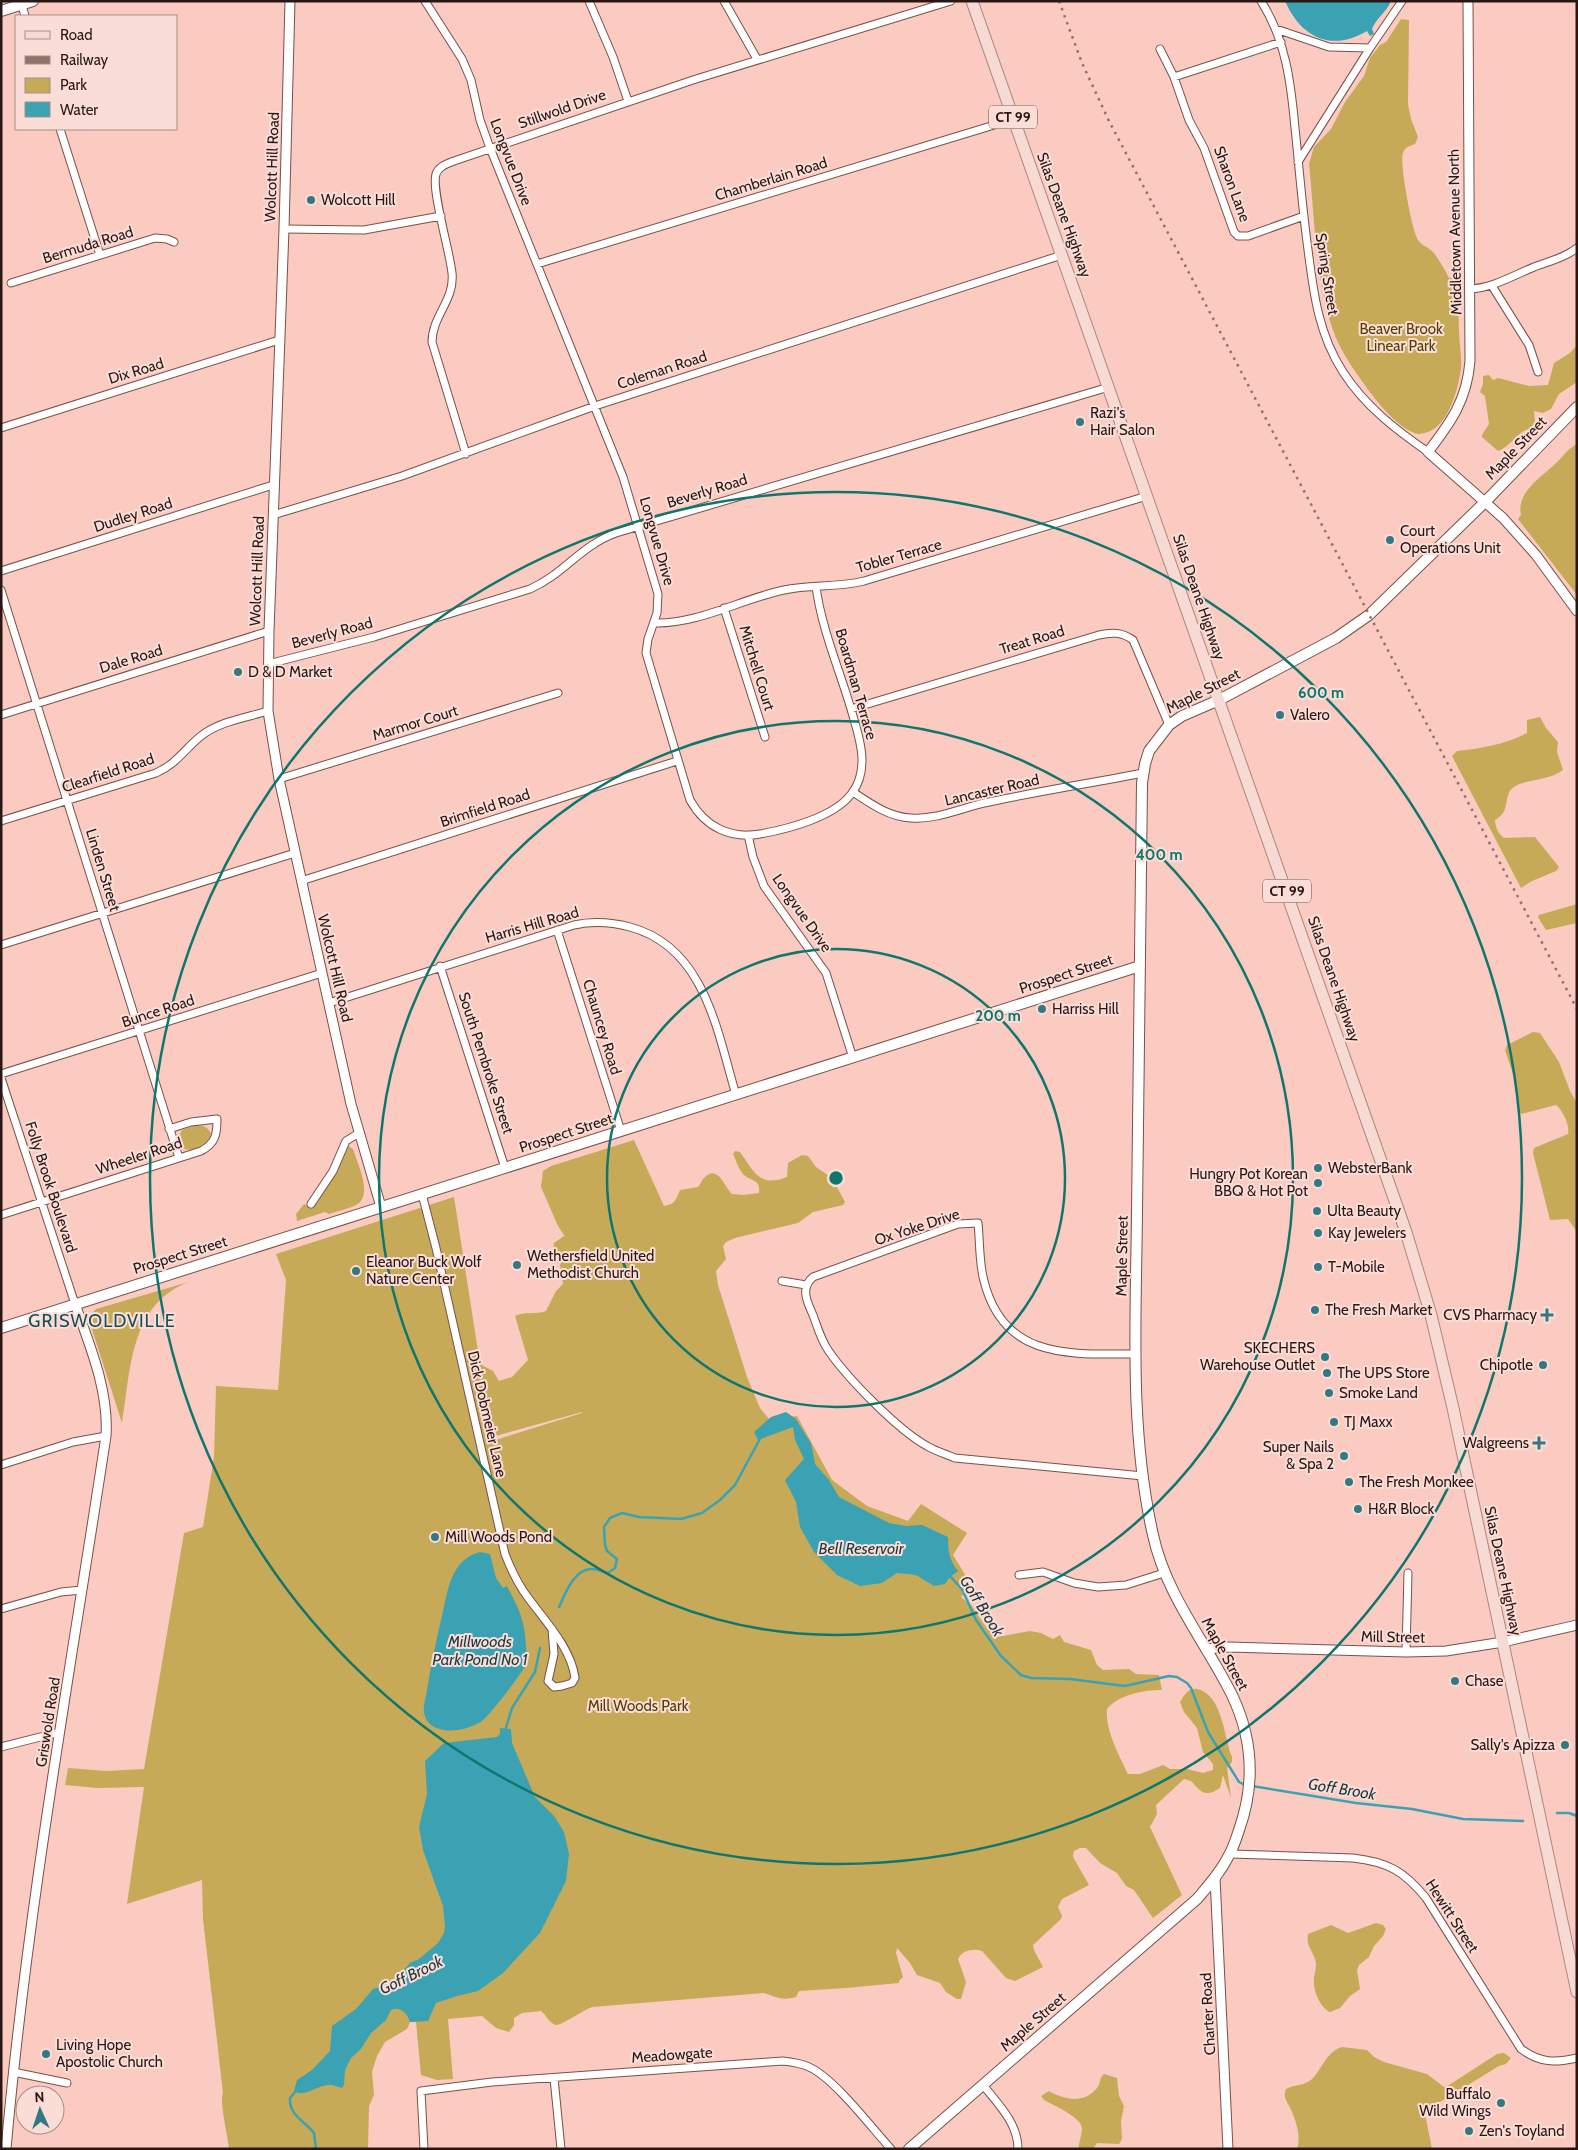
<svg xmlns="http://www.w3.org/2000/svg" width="1578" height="2150" viewBox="0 0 1578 2150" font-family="Cabin,sans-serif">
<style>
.green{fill:#c6aa57;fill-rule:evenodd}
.water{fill:#3ba2b3}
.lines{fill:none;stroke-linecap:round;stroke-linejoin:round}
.stream{stroke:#3ba2b3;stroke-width:2.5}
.minor-casing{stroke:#795049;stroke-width:9}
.tertiary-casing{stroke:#795049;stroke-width:11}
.secondary-casing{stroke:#795049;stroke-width:12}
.primary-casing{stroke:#ac867f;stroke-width:13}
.minor{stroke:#fff;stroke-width:7}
.tertiary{stroke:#fff;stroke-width:9}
.secondary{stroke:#fff;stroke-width:10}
.primary{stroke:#f8dad4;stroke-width:11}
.rail{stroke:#91716a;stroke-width:2.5;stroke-dasharray:2.5 5;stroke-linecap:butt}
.ring{fill:none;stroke:#0f766e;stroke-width:2.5}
.poi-dot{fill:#337985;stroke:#fbddd7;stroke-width:2}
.labels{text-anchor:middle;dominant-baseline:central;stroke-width:4;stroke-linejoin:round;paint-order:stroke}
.shield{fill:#fbddd7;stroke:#67524e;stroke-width:1}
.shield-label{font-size:14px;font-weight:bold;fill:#281714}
.street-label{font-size:15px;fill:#281714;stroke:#fbddd7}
.poi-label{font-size:15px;fill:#281714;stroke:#fbddd7;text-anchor:start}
.park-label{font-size:15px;fill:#513f02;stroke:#fbddd7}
.water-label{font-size:16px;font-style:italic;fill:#1b3a40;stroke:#fbddd7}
.quarter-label{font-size:18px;letter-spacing:1px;fill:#134e57;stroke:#fbddd7}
.centre{fill:#0f766e;stroke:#fbddd7;stroke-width:2.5}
.ring-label{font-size:15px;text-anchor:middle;font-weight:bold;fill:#0f766e;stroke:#fbddd7;stroke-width:4;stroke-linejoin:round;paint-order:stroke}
</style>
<rect width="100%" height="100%" fill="#fbcbc1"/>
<path class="green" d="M1401,19l8,1 -1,84 3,15 7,18 -3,7c-5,2 -10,3 -12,9 -4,8 9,78 15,87 3,5 10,7 15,12 6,7 12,18 16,26l10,-2c0,18 -1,36 0,54 0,13 3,25 2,38 -3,23 -14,65 -42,66 -16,-2 -37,-26 -46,-38 -14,-19 -28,-37 -37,-58 -21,-52 -21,-119 -27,-174l5,-17 17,-18 14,-27 19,-26 6,-18 10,-13 6,-3z
M1577,345v37l-18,12 -8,15 -8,4 -9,-2 1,11 -5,7c-12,1 -19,18 -32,22l-16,-14v-2l7,-11 -4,-28 -5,-4 3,-8v-8l6,-1 4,5 5,-2 31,8 19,-1 6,-22 16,-10z
M1577,444v151l-59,-76 3,-4c-5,-22 19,-37 33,-50 8,-7 13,-16 23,-21z
M1540,717l6,11 12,14 -1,10 6,18c-14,11 -34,8 -49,17 -12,8 -2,24 -19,33 0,6 3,14 9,18l31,-1 24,30 -3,4 -24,10 -11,7 -69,-132 5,-5c22,-2 50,-7 70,-18v-13z
M1577,904v19l-31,7 -8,-13 1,-2z
M1533,1032l7,1 19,29 11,29 7,12v129l-9,-13 -18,1 -17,-67 1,-5 34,-14c2,-8 -5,-24 -12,-29l-35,9 -3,-5 -4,-32 -9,-27 2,-5z
M196,1125c7,0 12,2 15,9l-1,4c-7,8 -18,15 -28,10l-4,-9 4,-9z
M634,1140l30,66c12,-2 12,-7 16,-16l18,-3c3,-3 4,-8 7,-10 13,-13 20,11 27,17l11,1 16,-2c2,-13 -7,-12 -14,-17 -6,-5 -9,-16 -12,-22l2,-3 5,1c14,20 20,36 47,25l1,-14 14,-8 6,1 8,11 16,11 13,24 -2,3 -30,7 -15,11 -63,15 -9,4 -3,4 3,13 -10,12 2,14 29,92 13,31 9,11 28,-3 35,64 35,26 41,15 13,-17 46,29 -14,22 19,31 -11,11 11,9 14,21 11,10 33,-6 11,2 12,6 7,-4 4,7 27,8 6,15 6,5 26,-1 7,5 23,1 3,15c-17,0 -43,4 -55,19 -2,21 12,46 21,65h12l23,-9 7,4h17l16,4 10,-3v-6l-10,-12 -6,-24 -13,-16 -4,-10c4,-7 9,-15 18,-13 25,7 26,49 34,68v5l-5,6 4,30 -8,-23 -3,13c-15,10 -19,4 -29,-7l-7,-2 -28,26 1,9 -7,13 32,68 -29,23 -19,-28 -8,-4 -9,-13 -17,-10 -14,-15h-6l-6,3 -1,6 16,28 -27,14 -4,8 4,9 -1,3 -28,26 1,5 9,17 -28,14 -9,-3 -24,-27c-8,-3 -20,-1 -24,8l8,23 -5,17h-4l-11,-7 -6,-9 -23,-8 -7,-12 -13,-15 -1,5 7,24 -4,4v2l-53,5 -47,3 -3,6c-14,4 -20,0 -32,-4l-172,14c-8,3 -32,19 -36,18 -7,-2 -10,-10 -15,-14l-19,2 -8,5v7l-5,7 -13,-4 -14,-12 -34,3 5,60 -16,1 -16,-5 -5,-53h-6l-3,7 -22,13 -8,14 -5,16 2,23 -5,11 -1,43h-139c-1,-13 -10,-48 -6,-56l-20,-174 -1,-39 -75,24 17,-117 -47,1 -32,-3 3,-17 38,3 38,-2 40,-236 19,-6 11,-70 2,-71 62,4 8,-110 -10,-26 178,-57 26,167 13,7 6,10 13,-4 16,-17 -13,-44c9,-5 21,-1 31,-5l10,-20 7,-7 -3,-19 4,-9 -5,2 -1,5h-6l2,-20 10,-7 2,2 -8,-12 -17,-39 2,-16 8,-5zM582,1412v1l-90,28v-4z
M347,1145l6,4c4,14 21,46 3,56 -8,4 -19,6 -27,9l-4,-2 -28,9 -1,-7 8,-10 6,3z
M192,1281c-62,20 -61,88 -70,142l-31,-97v-12l5,-5z
M1376,1923l7,2 3,4 -3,7 -9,10 -5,11 -10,8 -2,5 3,19 -10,7 -10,12 -10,4c-9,-4 -16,-19 -16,-29 -1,-8 4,-15 1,-24 -3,-9 -9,-13 -7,-25l23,-9 17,8z
M1342,2047l25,3 7,7 10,5 43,12 17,13 5,-2 48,-31 7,-1 7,5 -5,6 -7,2 -72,44 -2,4 7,35h-135c4,-12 0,-25 -5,-37 -3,-9 -10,-13 -6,-23 9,-5 19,-3 26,-10 11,-11 14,-27 30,-32z
M1104,2074l13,4 2,18 5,10 -3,15 1,18 -3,5 -22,-1 -4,6h-14c-1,-7 3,-13 3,-20 1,-11 -29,-24 -38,-29l-3,-4 8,-5c16,9 35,13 48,-3 4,-5 2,-10 7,-14z"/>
<path class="water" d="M1285,1h106c-5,12 -15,17 -19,28l2,5 -4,2 -3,-5c-35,21 -66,7 -82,-30z
M786,1412l10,7 9,15 6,9 4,21 14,16 10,17 50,26 17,3 16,-1 26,12c0,14 1,23 10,34l-8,6 -5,7 -11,2 -18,-11 -19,-2 -15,10 -22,3 -23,-11 -23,-23 -14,-25 -4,-25 -11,-22 19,-21 -9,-19 -2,-13 -35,13 -4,-8 17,-15z
M480,1552l10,2 6,24 7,10 4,-2c12,23 18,34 19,61 0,4 2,10 1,15 -1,7 -38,54 -45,59 -16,11 -53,17 -58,-8 -1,-7 2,-16 3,-23 4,-25 9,-49 15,-74 6,-25 8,-56 38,-64z
M500,1728l11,1 1,14 23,54 19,19 10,16 5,22 -3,27 -26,52 -37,40 -25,18 -21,5 -21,7 -8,18 -18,1c-3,-9 -10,-16 -19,-12l-5,10 -15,13 -10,16 -10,9 -6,12 -1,15 -2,3c-5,-1 -8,-3 -12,-3 -14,0 -24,13 -36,6l3,-11 15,-10 18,-19 2,-25 24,-17 17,-20 14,-4 8,-4 15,-18 9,-4 19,-16 6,-10 1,-7 -2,-20 -20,-56 -4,-23 8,-33 -2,-33 19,-18 53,-6 3,-3z"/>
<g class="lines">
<path class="stream" d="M949,1575l13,14 14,31 25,36 20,19 10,3 39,1 55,7 44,-10 8,1 10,6 4,5 17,44 31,50 8,4
M559,1607c6,-13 16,-40 34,-38 5,0 10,3 15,4l7,-5 2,-9 -10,-8 -2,-6 -1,-18 6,-9 12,-5 17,4 42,2 21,-6 18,-13 15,-15 26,-48
M505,1731l7,-23 23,-36 5,-24
M1252,1786l104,17 56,6 51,10 60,2
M1557,1813h12l8,3
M296,2091l-6,7c-1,18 15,23 24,35l2,16"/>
<g class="minor-casing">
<path id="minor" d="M425,1l37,58 9,21 9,40 10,28 133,329 35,117 -1,19 -9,26 -2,14 44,147c15,27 40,39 70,34 28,-5 75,-17 92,-41 7,-9 10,-22 10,-33 0,-15 -5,-30 -9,-44 -12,-43 -31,-85 -37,-129
M589,1l24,56 15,44
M724,1l33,58
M1261,1c25,39 30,83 34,127 4,38 7,76 12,114 6,46 10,90 36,130 22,34 53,58 85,80
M22,5l3,11
M1276,29l53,18 41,1
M1160,49l14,28 15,43 15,28 30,84 4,4h10l56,-20
M1174,77l107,-35
M60,129l40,126
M1298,162l72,-114 32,-47
M284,229l80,1 77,-14
M537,264l477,-145
M11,283l144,-45 12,1 7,3
M1492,286l37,59 9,27
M1469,289c24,-1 43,-13 65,-22 16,-6 30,-9 43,-19
M1,428l278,-88
M466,454l-34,-112c0,-26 23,-42 20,-69 -2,-21 -21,-84 -16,-99 3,-8 11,-10 18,-13l242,-82 255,-78
M273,515l129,-39 193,-70 467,-151
M1,571l272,-86
M1,590l178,568
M724,608l41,129
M655,623c44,1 86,-24 129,-33 26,-6 52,-2 80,-9l283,-85
M268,664l106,-27 156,-48c34,-15 50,-43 86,-56l493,-146
M851,709l248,-74c13,-3 23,-3 34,5l36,85
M1,715l268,-84
M279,779l279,-86
M853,792c18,12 36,25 58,26 27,2 52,-11 78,-16 51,-11 103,-19 154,-29
M1,821l155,-48c24,-11 30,-27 49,-40 18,-12 43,-16 63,-22
M748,835l5,22 11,29 62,87 27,85
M301,881l376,-120
M557,930l64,201
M1,945l294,-92
M440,966l65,202
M329,1003l245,-78c19,-4 37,-3 56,2 75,20 87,104 106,168
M1,1074l321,-101
M1,1078l74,226
M422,1194l14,54 69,306c5,13 11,26 19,38 17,25 47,54 51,86l-3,5 -10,3 -8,1 -6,-6 6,-27 -2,-25
M311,1204l22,-33 13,-30 13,-8
M1,1215l200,-64c15,-8 16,-17 16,-32l-26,3 -22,7
M782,1281l24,4
M1136,1354c-67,0 -132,6 -152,-73 -5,-18 -4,-39 -6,-58l-20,1 -145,53c-13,11 -6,25 0,38 4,11 8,25 15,35 19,28 70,80 99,96 8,5 19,8 28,12l188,18
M1,1465l72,-23 33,-6
M1019,1575l24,-3 31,11 24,4 28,-2 38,-12
M1,1609l60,-17 21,-2
M1406,1652l2,-79
M1,1747l59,-15
M1231,1854l122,4c35,4 51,13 73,40l95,151c19,14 34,14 56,9
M13,2072l54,11
M554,2078l7,71
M983,2085c15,19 35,38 35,64
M424,2149l-3,-58 71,-9 291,-21c9,1 18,2 26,6 25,11 62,60 82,82"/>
</g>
<g class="tertiary-casing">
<path id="tertiary" d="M290,1l-6,228 -15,402 -1,80 11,68 72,325 30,103
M1468,1l2,360c-3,39 -19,61 -42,91l75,66 33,37 41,56
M1206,1649l23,-2 177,5 40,-1 57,-9 74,-17
M1215,1878l13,271
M6,2149c21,-239 64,-476 100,-713 3,-45 -16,-90 -31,-132"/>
</g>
<g class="secondary-casing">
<path id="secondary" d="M1,11l32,-10
M1,1328l1139,-362
M909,2149l288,-250c12,-14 23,-26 31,-42 5,-8 8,-18 11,-27 16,-45 14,-91 -7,-135 -27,-54 -66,-100 -79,-160 -24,-106 -17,-216 -16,-323 2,-143 3,-286 5,-429l3,-19 4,-13 20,-26 13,-9 37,-16 117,-62 33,-23 117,-114 91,-94"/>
</g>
<g class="primary-casing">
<path id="primary" d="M972,1l434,1231 25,83 22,93 124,584"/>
</g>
<use href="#minor" class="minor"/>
<use href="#tertiary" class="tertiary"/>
<use href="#secondary" class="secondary"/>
<use href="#primary" class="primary"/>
<path class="rail" d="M1059,1l23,62 27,58 468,888"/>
</g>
<g class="ring">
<circle cx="836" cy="1178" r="229"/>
<circle cx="836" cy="1178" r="457"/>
<circle cx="836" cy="1178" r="686"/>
</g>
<g class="poi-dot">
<circle cx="311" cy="200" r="5"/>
<circle cx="1080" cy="422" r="5"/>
<circle cx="1390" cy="540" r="5"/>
<circle cx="238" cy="672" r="5"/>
<circle cx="1280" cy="715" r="5"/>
<circle cx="1042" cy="1009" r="5"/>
<circle cx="1318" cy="1168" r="5"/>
<circle cx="1318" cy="1183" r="5"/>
<circle cx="1317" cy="1211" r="5"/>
<circle cx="1318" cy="1233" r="5"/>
<circle cx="517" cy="1265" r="5"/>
<circle cx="1318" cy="1267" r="5"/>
<circle cx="356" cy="1271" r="5"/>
<circle cx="1315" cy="1310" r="5"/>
<path d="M1544.5 1307.5h5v5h5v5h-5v5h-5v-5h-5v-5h5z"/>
<circle cx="1325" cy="1357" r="5"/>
<circle cx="1543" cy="1365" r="5"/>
<circle cx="1327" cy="1373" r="5"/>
<circle cx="1329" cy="1393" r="5"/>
<circle cx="1334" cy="1422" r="5"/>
<path d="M1536.5 1435.5h5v5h5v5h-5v5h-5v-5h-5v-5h5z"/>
<circle cx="1344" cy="1456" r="5"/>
<circle cx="1349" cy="1482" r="5"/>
<circle cx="1358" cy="1509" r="5"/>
<circle cx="435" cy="1537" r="5"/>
<circle cx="1455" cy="1681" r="5"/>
<circle cx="1565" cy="1745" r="5"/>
<circle cx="46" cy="2054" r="5"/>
<circle cx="1501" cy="2103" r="5"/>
<circle cx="1469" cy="2131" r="5"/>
</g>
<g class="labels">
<g class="shield">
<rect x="989" y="105.5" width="48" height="23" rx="4"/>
<rect x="1263" y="879.5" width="48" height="23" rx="4"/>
</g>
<g class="shield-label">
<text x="1013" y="117">CT 99</text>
<text x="1287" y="891">CT 99</text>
</g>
<g class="street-label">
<text transform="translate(562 109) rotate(-19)">Stillwold Drive</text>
<text transform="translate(511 162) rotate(69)">Longvue Drive</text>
<text transform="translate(272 167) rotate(-88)">Wolcott Hill Road</text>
<text transform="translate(771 179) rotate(-17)">Chamberlain Road</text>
<text transform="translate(1232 184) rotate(70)">Sharon Lane</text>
<text transform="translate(1064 215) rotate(70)">Silas Deane Highway</text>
<text transform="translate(1455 232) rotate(-91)">Middletown Avenue North</text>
<text transform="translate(88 245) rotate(-17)">Bermuda Road</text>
<text transform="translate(1327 274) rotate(81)">Spring Street</text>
<text transform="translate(662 370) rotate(-18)">Coleman Road</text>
<text transform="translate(136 371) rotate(-17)">Dix Road</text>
<text transform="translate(1516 448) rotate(-46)">Maple Street</text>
<text transform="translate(707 491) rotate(-17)">Beverly Road</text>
<text transform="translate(133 515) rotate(-18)">Dudley Road</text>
<text transform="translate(657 541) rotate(74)">Longvue Drive</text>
<text transform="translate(899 556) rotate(-16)">Tobler Terrace</text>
<text transform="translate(257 571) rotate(-88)">Wolcott Hill Road</text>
<text transform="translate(1199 597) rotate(71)">Silas Deane Highway</text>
<text transform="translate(332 633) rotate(-15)">Beverly Road</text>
<text transform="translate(1032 640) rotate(-17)">Treat Road</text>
<text transform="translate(131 659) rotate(-17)">Dale Road</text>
<text transform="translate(757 668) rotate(73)">Mitchell Court</text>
<text transform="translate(856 684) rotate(74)">Boardman Terrace</text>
<text transform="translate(1203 691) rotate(-27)">Maple Street</text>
<text transform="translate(415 723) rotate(-17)">Marmor Court</text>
<text transform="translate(108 773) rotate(-18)">Clearfield Road</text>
<text transform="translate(992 790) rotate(-13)">Lancaster Road</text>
<text transform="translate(485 808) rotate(-18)">Brimfield Road</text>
<text transform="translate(103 870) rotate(73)">Linden Street</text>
<text transform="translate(802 913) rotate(55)">Longvue Drive</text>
<text transform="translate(532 925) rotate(-16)">Harris Hill Road</text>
<text transform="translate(335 968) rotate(77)">Wolcott Hill Road</text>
<text transform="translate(1066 974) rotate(-18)">Prospect Street</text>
<text transform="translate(1334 979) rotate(71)">Silas Deane Highway</text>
<text transform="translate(158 1011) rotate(-18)">Bunce Road</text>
<text transform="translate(602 1027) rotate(73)">Chauncey Road</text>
<text transform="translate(486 1063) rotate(72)">South Pembroke Street</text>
<text transform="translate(566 1133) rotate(-18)">Prospect Street</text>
<text transform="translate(139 1156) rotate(-18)">Wheeler Road</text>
<text transform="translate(51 1187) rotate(72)">Folly Brook Boulevard</text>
<text transform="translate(917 1227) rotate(-18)">Ox Yoke Drive</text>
<text transform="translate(180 1255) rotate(-17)">Prospect Street</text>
<text transform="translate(1122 1256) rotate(-89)">Maple Street</text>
<text transform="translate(487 1414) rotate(77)">Dick Dobmeier Lane</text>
<text transform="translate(1503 1571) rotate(78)">Silas Deane Highway</text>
<text transform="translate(1393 1637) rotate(1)">Mill Street</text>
<text transform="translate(1225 1654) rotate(61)">Maple Street</text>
<text transform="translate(48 1722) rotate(-81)">Griswold Road</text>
<text transform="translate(1452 1916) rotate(57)">Hewitt Street</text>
<text transform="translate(1208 2014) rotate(-93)">Charter Road</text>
<text transform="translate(1033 2022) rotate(-41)">Maple Street</text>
<text transform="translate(672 2055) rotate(-4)">Meadowgate</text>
</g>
<g class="poi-label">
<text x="321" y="200">Wolcott Hill</text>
<text x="1090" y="413">Razi's<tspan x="1090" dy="17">Hair Salon</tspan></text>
<text x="1400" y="531">Court<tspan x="1400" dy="17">Operations Unit</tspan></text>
<text x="248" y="672">D &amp; D Market</text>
<text x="1290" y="715">Valero</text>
<text x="1052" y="1009">Harriss Hill</text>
<text x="1328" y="1168">WebsterBank</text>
<text x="1308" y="1174" text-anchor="end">Hungry Pot Korean<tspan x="1308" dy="17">BBQ &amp; Hot Pot</tspan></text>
<text x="1327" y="1211">Ulta Beauty</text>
<text x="1328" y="1233">Kay Jewelers</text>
<text x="527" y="1256">Wethersfield United<tspan x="527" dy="17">Methodist Church</tspan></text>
<text x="366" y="1262">Eleanor Buck Wolf<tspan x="366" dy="17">Nature Center</tspan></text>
<text x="1328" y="1267">T-Mobile</text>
<text x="1325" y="1310">The Fresh Market</text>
<text x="1537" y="1315" text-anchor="end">CVS Pharmacy</text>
<text x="1315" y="1348" text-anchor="end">SKECHERS<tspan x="1315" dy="17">Warehouse Outlet</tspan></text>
<text x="1533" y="1365" text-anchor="end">Chipotle</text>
<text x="1337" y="1373">The UPS Store</text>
<text x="1339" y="1393">Smoke Land</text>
<text x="1344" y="1422">TJ Maxx</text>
<text x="1529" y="1443" text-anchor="end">Walgreens</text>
<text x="1334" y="1447" text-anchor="end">Super Nails<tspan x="1334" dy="17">&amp; Spa 2</tspan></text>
<text x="1359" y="1482">The Fresh Monkee</text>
<text x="1368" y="1509">H&amp;R Block</text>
<text x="445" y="1537">Mill Woods Pond</text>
<text x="1465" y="1681">Chase</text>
<text x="1555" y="1745" text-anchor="end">Sally's Apizza</text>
<text x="56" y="2045">Living Hope<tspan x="56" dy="17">Apostolic Church</tspan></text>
<text x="1491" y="2094" text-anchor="end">Buffalo<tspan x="1491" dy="17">Wild Wings</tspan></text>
<text x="1479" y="2131">Zen's Toyland</text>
</g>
<g class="park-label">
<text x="1401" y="329">Beaver Brook<tspan x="1401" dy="17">Linear Park</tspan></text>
<text x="638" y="1706">Mill Woods Park</text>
</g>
<g class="water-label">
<text x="861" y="1548">Bell Reservoir</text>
<text transform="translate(982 1606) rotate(58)">Goff Brook</text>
<text x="480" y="1641">Millwoods<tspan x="480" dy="18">Park Pond No 1</tspan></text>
<text transform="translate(1342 1789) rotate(9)">Goff Brook</text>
<text transform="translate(411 1975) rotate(-26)">Goff Brook</text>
</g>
<g class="quarter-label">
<text x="102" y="1321">GRISWOLDVILLE</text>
</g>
</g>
<circle cx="836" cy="1178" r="8" class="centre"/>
<g class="ring-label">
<text x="1321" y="698">600 m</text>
<text x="1159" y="860">400 m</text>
<text x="998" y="1021">200 m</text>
</g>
<rect width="1578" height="2150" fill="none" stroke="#281714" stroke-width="5"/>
<rect x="15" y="15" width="162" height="115" fill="#fbddd7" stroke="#a78e89"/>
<rect x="25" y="31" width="25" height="8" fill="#f8dad4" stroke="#a78e89"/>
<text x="60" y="40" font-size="15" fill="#281714">Road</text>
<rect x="25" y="56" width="25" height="8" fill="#91716a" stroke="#a78e89"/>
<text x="60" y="65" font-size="15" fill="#281714">Railway</text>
<rect x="25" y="78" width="25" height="15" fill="#c6aa57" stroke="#a78e89"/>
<text x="60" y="90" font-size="15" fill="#281714">Park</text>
<rect x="25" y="102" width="25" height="15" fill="#3ba2b3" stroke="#a78e89"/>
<text x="60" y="115" font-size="15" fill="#281714">Water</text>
<g transform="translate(40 2110) rotate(357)"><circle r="24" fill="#fbddd7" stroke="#a78e89"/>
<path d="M0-4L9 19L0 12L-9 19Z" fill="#337985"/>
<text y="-8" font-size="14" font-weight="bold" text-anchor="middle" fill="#281714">N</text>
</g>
</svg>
